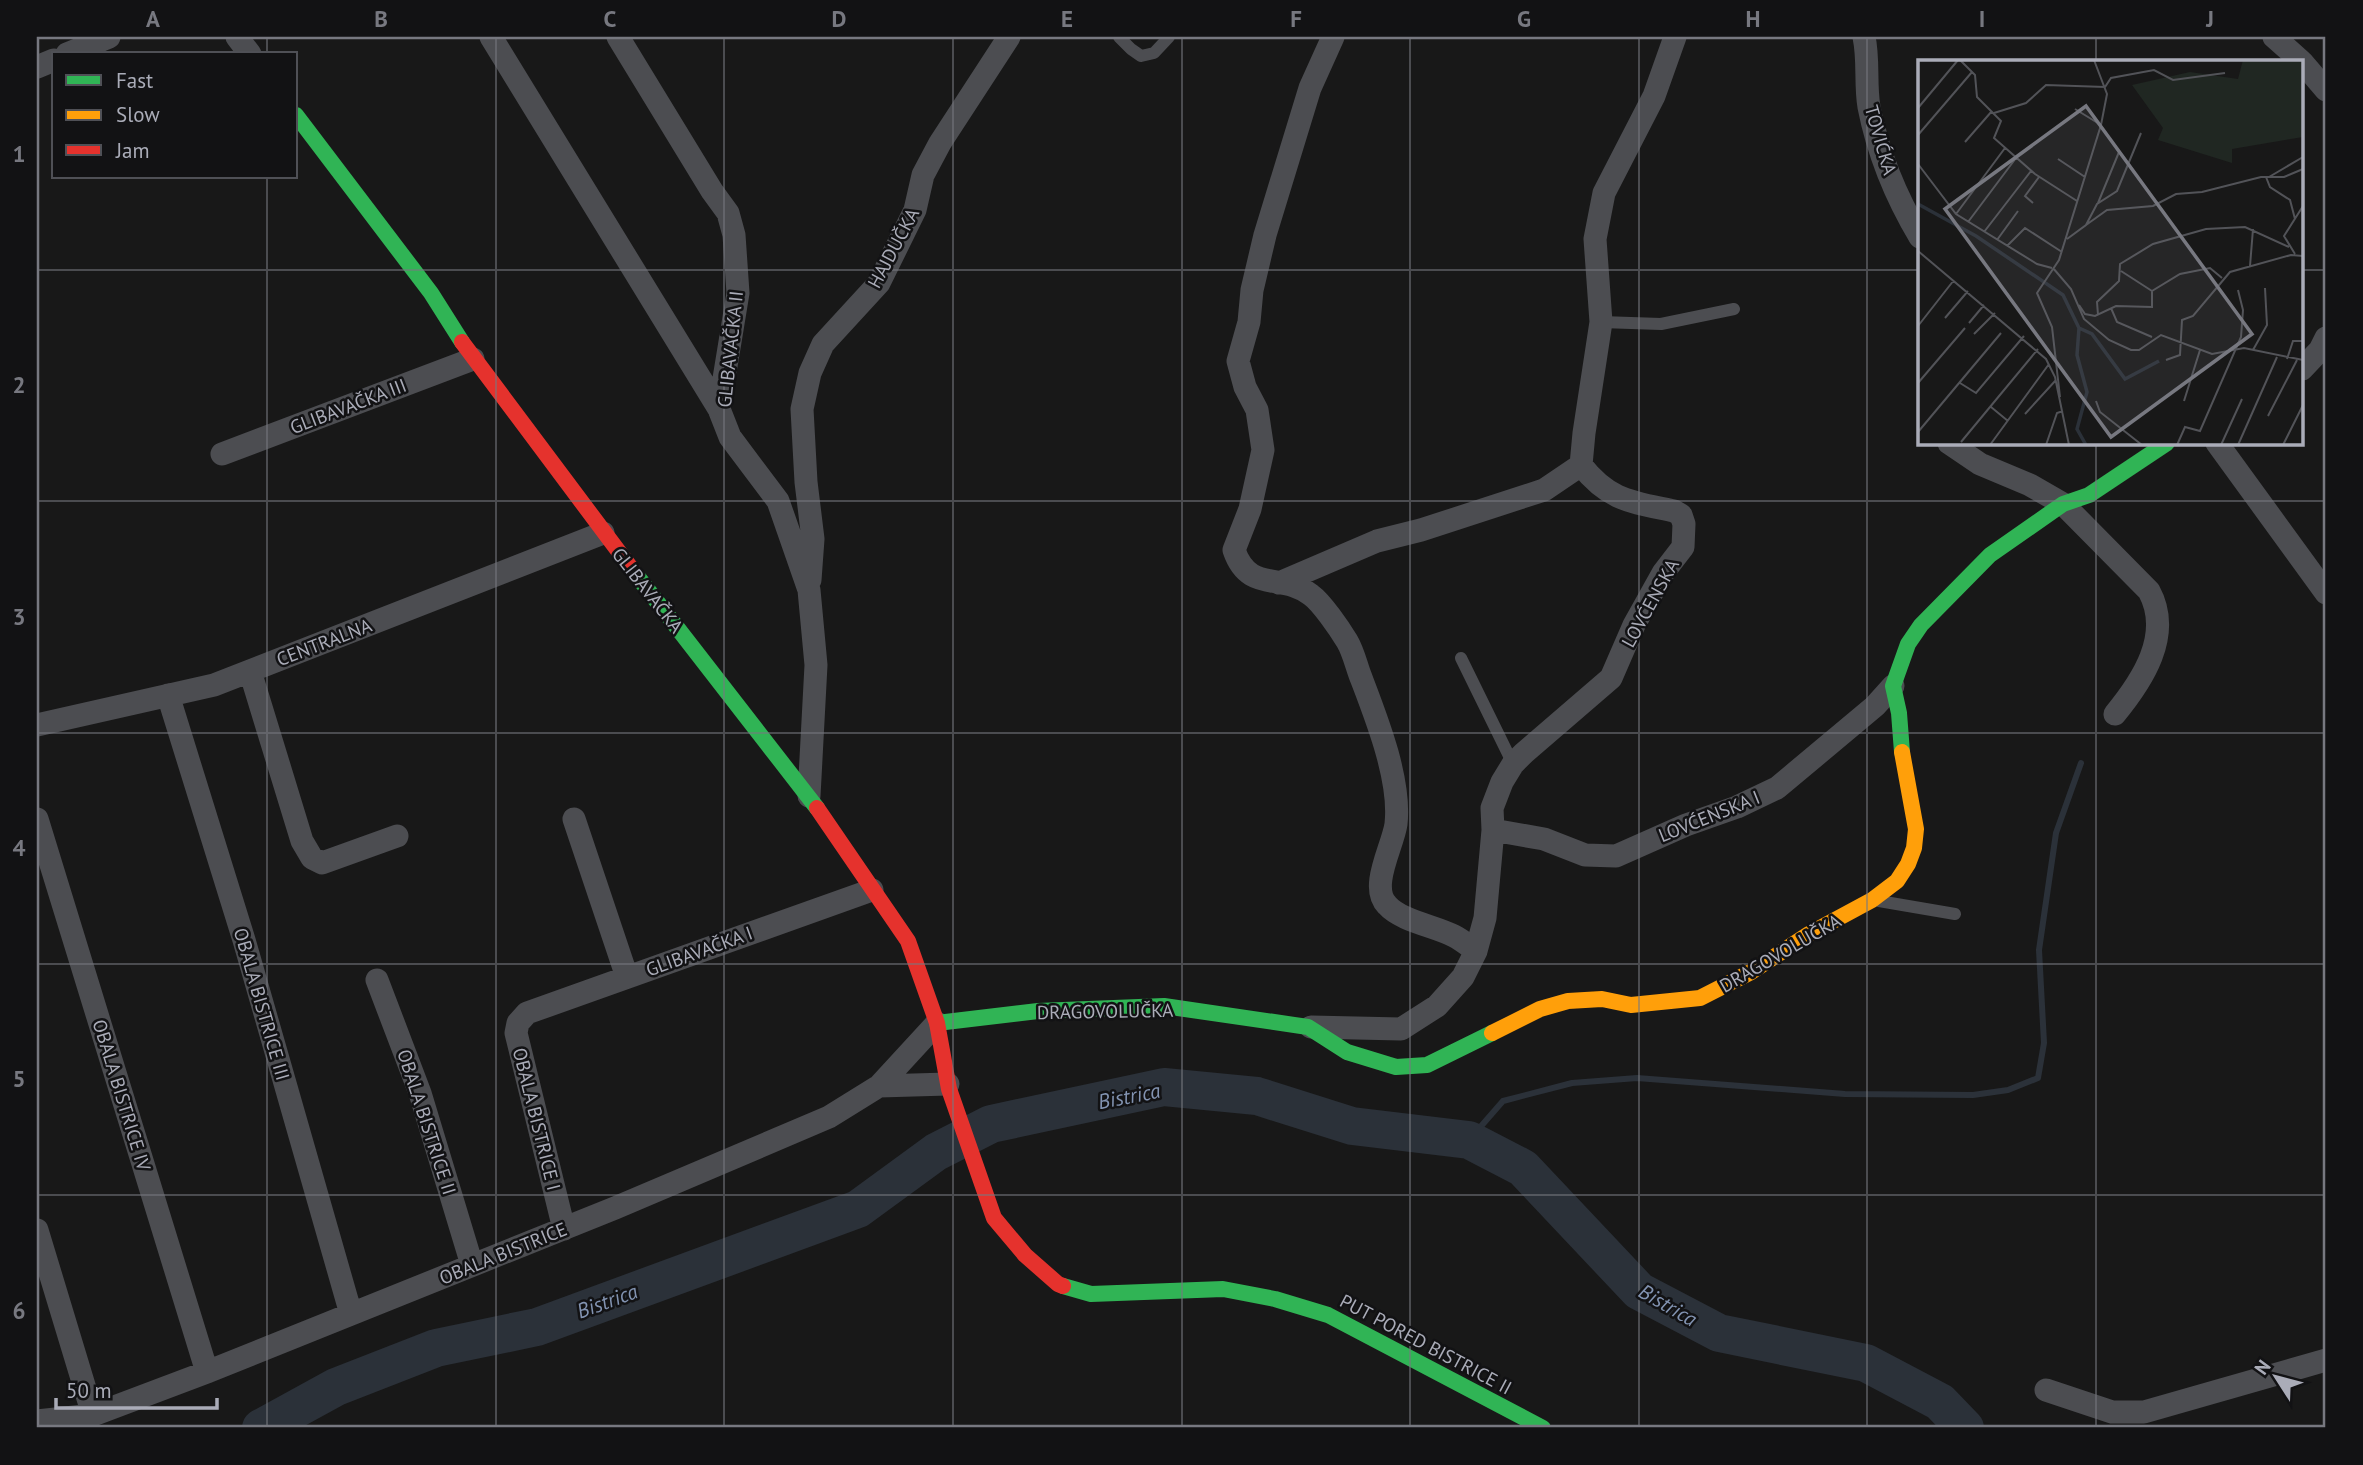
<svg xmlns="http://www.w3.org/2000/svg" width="2363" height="1465" viewBox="0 0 2363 1465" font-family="'PT Sans',sans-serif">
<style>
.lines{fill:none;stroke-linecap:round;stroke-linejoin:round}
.stream{stroke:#2b3139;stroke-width:6}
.river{stroke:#2b3139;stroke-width:38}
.lane{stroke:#4c4d51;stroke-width:12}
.street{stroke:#4c4d51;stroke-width:23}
.fast{stroke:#30b455;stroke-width:16}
.slow{stroke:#ff9f0a;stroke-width:16}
.jam{stroke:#e5322d;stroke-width:16}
.grid{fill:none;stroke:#777880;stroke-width:2;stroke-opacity:0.55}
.labels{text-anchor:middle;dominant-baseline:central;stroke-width:5;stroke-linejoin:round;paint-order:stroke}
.street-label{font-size:19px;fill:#aaacb8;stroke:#121214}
.water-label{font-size:21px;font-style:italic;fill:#8293b1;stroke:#121214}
.inset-river{fill:none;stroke:#2b3139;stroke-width:3.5}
.inset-road{fill:none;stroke:#525358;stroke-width:2}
.view{fill:#777880;fill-opacity:0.15;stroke:#777880;stroke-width:3.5}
.inset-edge{fill:none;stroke:#aaacb8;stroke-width:3.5}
.neatline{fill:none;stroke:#777880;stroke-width:2.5}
.grid-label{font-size:23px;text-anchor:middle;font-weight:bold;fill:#777880}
</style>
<rect width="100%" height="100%" fill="#181818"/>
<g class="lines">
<path class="stream" d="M1469,1140l34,-39 69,-18 65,-5 208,16 128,1 35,-5 30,-12 6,-35 -5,-93 17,-117 25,-70"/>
<path class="river" d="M261,1428l75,-41 100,-39 101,-21 321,-118 78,-57 55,-28 173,-37 93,9 95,30 117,14 54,28 116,123 80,42 147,30 74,39 25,26"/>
<path class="lane" d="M1119,37l12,12 10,7 13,-3 15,-16
M1601,322l60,2 73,-15
M1461,658l52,106
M1879,901l76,13"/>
<path class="street" d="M237,37l13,17
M491,37l228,372
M618,37l94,154 16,22 6,22 4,58 -19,116 11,28 48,64 31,89 7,75 -7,131
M1333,37l-23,51 -45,147 -13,55 -3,32 -11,39 7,26 12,23 6,40 -13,59 -16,41c15,44 48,22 77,45 11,8 28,33 36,46 6,10 9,23 13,34 16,42 41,104 36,149 -3,22 -27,63 -9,81 14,16 48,21 67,31 8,4 15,10 22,15
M1864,37c5,23 1,47 5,70 9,46 27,90 51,130
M2274,37l27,24
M67,54l42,-17
M2302,62l24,28
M37,67l17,-7
M2302,369l18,-19 6,-12
M1949,443l31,21 50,21 33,19 86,87c24,44 -7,90 -34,123
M2217,443l109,150
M222,454l251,-95
M810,580l3,-41 -7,-57 -4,-73 8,-36 13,-29 56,-61 36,-73 8,-35 17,-32 69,-106
M1279,583l98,-42 44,-11 123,-40 37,-25
M250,671l52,170 10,17 10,5 75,-27
M168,695l76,245 107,374
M37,725l177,-40 389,-152
M37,819l170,553
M574,819l53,158
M1493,830l51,9 41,16 31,1 70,-31 51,-18 40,-19 98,-82 18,-20
M377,980l43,113 52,172
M1311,1027l90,2 36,-23 26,-29 13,-26 9,-33 8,-88 -1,-22 10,-26 11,-18 11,-11 87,-75 23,-53 29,-52 20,-26 1,-23 -3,-9 -7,-4c-42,-9 -65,-10 -93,-46l3,-32 17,-111 -6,-83 9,-46 50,-97 21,-59
M879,1086l69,-2
M564,1229l-48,-196 2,-10 9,-10 345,-123
M37,1230l56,185
M2046,1390l66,22h32l182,-52
M37,1421l56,-6 114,-43 408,-164 214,-91 50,-31 58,-63"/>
<path class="fast" d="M296,115l135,178 31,49
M634,572l183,236
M1902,752l-3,-39 -6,-27 15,-42 13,-19 69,-70 73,-51 26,-9 78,-52
M937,1023l101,-12 126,-5 144,21 39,25 49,15 31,-2 65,-32
M1063,1286l28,8 132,-5 52,10 53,16 215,113"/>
<path class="slow" d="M1492,1033l48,-24 28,-8 34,-2 29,6 69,-7 51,-26 58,-38 63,-34 25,-19 11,-17 6,-16 2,-19 -14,-77"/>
<path class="jam" d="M462,342l172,230
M817,808l91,133 29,82 12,66 45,129 31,37 33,29 5,2"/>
</g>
<path class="grid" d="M267,37v17M496,37v1391M724,37v1391M953,37v1391M1182,37v1391M1410,37v1391M1639,37v1391M1867,37v1391M2096,37v24M267,177v1251M37,270h1883M2302,270h24M2096,443v985M37,501h2289M37,733h2289M37,964h2289M37,1195h2289"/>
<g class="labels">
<g class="street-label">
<text transform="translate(1881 140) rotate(74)">TOVIĆKA</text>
<text transform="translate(893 248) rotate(-62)">HAJDUČKA</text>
<text transform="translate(730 349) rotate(-84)">GLIBAVAČKA II</text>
<text transform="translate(348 406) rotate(-21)">GLIBAVAČKA III</text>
<text transform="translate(648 590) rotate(52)">GLIBAVAČKA</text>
<text transform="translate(1650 603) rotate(-61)">LOVĆENSKA</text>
<text transform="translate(324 642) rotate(-21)">CENTRALNA</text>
<text transform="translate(1709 816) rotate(-22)">LOVĆENSKA I</text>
<text transform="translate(699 951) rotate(-20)">GLIBAVAČKA I</text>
<text transform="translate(1780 953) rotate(-30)">DRAGOVOLUČKA</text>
<text transform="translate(262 1004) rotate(74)">OBALA BISTRICE III</text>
<text transform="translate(1105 1011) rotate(-1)">DRAGOVOLUČKA</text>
<text transform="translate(122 1095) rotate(73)">OBALA BISTRICE IV</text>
<text transform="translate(537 1119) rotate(76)">OBALA BISTRICE I</text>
<text transform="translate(427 1122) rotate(72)">OBALA BISTRICE II</text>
<text transform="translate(503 1253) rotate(-22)">OBALA BISTRICE</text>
<text transform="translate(1426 1344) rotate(28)">PUT PORED BISTRICE II</text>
</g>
<g class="water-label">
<text transform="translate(1129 1096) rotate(-11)">Bistrica</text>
<text transform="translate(607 1301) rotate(-20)">Bistrica</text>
<text transform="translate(1668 1305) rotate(30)">Bistrica</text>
</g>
</g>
<g transform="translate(1918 60)">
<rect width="385" height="385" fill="#181818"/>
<path d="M325,0h60v77l-71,12v14l-74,-23 5,-12 -31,-43 58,-13 48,7z" fill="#202722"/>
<path class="inset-river" d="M0,144l58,32 87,59 16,33 -2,27 10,37 -10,37 9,16M161,268l13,6 33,45 34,-18"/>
<path class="inset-road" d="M42,0l15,15 2,22 24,24 -7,17 41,36 42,27M0,48l40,-48M157,49l26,16M76,53l32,-10 20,-18 59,2 6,-9 43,-8 19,10 52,-7M0,75l54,-63M47,82l27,-31M140,99l27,18M0,104l38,50 81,50 15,4M348,117l4,10 20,13 5,19M351,117l34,-20M115,143l-8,-7 14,-19M180,143l21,-51M38,154l49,-66M50,162l48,-64M168,165l21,-15 46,-4 23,-12 26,-2 59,-15h23l19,-8M66,172l47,-61M149,179l19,-14 11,-21 20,-13 24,-58M79,180l21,-29M89,186l18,-18 37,24M0,191l128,108 9,18 14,68M377,194l-11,-18 19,-30M332,206l3,-37M135,208l18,21 13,30 25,21 22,10h8l22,-15 51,19 32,-6 59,12M203,211l31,20M161,245l6,9 10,2 21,-10 36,1v-16l28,-17 30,-6 12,10M193,248l6,14 35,15M180,255l-1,-13 22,-21 1,-17 33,-20 53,-15 39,-2 44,20M27,258l23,-27M51,263l15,-18M0,266l36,-46M56,274l21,-21M335,290l14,-25 -2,-37M369,299l6,-18h10M248,300l14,-5 2,-35 11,-4 37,-44 61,-17 12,1M0,323l47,-55M42,323l16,10 48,-57M142,337l-8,-70 -15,-34 22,-33 42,-135 6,-31 -13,-34M178,341l4,11 42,33M266,341l16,-51M73,347l17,14M107,354l31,-34M350,356l29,-56M0,372l83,-99M43,382l77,-93M72,385l59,-81M128,385l11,-32 6,-2M259,385l8,-18 15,4 41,-94 2,-27 -5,-20M303,385l21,-46M320,385l39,-88M365,385l20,-40"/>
<path class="view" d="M168,46l166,228 -141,103 -166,-228z"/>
<rect width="385" height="385" class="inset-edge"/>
</g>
<rect width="2363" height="1465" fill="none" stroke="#121214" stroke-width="77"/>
<rect x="52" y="52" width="245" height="126" fill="#121214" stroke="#4f5056" stroke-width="2"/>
<rect x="66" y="75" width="35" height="10" fill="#30b455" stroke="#4f5056" stroke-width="2"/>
<text x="116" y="88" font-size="21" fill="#aaacb8">Fast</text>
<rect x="66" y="110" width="35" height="10" fill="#ff9f0a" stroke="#4f5056" stroke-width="2"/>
<text x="116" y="122" font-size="21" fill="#aaacb8">Slow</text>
<rect x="66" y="145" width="35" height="10" fill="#e5322d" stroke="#4f5056" stroke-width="2"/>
<text x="116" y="158" font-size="21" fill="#aaacb8">Jam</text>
<g transform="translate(2276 1377) rotate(306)" stroke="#121214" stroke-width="5" paint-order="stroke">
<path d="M0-5L12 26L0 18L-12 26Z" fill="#aaacb8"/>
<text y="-10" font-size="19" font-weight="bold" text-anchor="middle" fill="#aaacb8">N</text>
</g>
<path d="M56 1398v10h161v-10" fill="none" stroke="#aaacb8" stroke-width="3.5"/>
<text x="66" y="1398" font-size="21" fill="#aaacb8" stroke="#121214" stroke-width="5" paint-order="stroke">50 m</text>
<rect x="38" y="38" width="2286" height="1388" class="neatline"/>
<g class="grid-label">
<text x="153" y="27">A</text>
<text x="381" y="27">B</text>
<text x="610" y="27">C</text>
<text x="839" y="27">D</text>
<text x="1067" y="27">E</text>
<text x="1296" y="27">F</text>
<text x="1524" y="27">G</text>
<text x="1753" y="27">H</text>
<text x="1982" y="27">I</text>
<text x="2210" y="27">J</text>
<text x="19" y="162">1</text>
<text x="19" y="393">2</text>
<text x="19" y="625">3</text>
<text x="19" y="856">4</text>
<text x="19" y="1087">5</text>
<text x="19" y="1319">6</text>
</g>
</svg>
